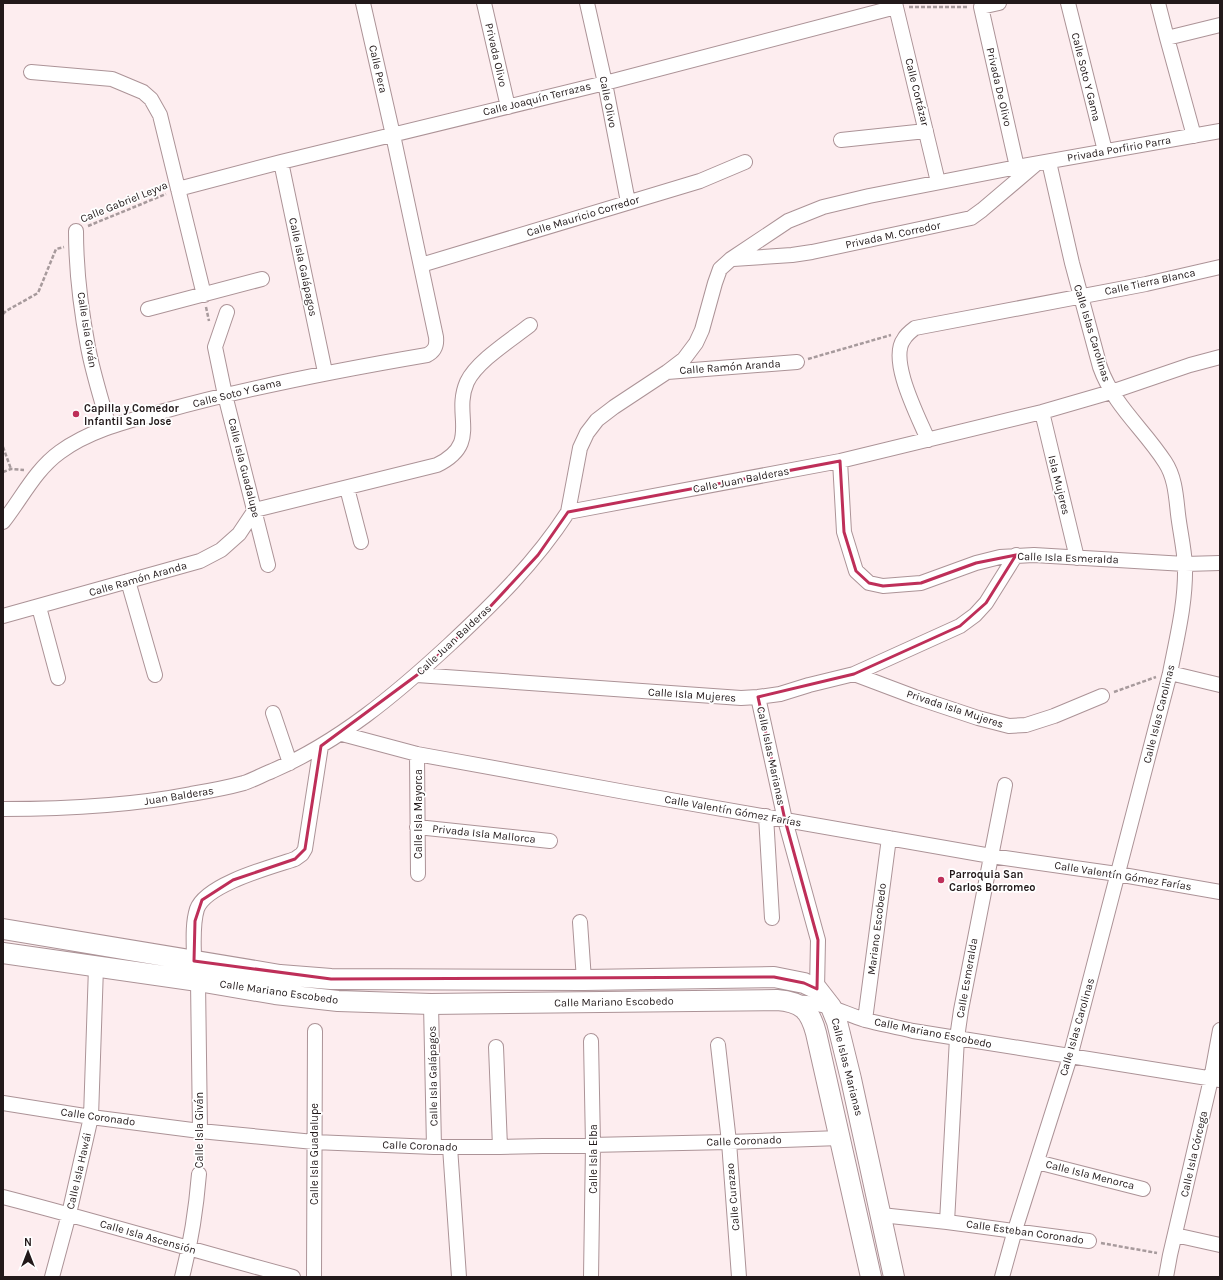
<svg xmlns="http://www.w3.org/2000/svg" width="1223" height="1280" viewBox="0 0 1223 1280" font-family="Karla,sans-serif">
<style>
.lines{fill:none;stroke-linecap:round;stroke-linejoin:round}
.street-casing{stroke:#ac9397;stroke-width:16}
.secondary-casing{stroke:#ac9397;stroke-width:22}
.path{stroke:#a79a9c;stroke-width:2.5;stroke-dasharray:4 2;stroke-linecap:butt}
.street{stroke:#fff;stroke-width:14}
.secondary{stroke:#fff;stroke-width:20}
.marked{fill:none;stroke:#be2f59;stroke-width:3;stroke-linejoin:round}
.poi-dot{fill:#be2f59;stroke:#fff;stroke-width:1.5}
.labels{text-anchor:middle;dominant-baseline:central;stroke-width:3.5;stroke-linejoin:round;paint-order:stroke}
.street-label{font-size:11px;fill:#22191a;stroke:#fff}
.poi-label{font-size:11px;font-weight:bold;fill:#22191a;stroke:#fff;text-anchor:start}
</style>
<rect width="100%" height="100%" fill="#fdedef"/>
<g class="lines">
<g class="street-casing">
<path id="street" d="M484,3l24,104
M587,3l18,80 23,119
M895,3l43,179
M999,3l-18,4 36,160
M1068,3l37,148
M1158,3l9,35 27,98
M1167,38l53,-13
M31,72l81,7 31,13 8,7 9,16 44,180
M841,140l85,-9
M281,162l44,210
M178,189l103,-27 324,-79 291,-76
M76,231c0,37 5,79 12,116 5,27 14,54 21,80
M733,259l59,-4 20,-3 159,-34 11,-8 53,-45
M421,265l279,-84 45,-19
M148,309l114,-30
M227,312l-12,35 10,48 43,170
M667,372l130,-10
M1042,412l35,146
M928,440c-9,-22 -40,-80 -24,-101 2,-4 7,-8 11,-11l231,-44 74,-17
M840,461l4,71 12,39 13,12 14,3 38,-3 55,-20 24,-6 34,-2 151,9 35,-1
M347,488l14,54
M568,512l12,-64 7,-15 10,-13 17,-13 53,-35 17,-13 12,-16 6,-13 13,-47 5,-14 11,-10 57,-38 35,-14 46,-11 148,-29 203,-36
M3,522c19,-24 32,-52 57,-70 30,-22 68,-31 104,-41 86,-24 175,-41 263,-56 8,-4 10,-9 9,-18l-43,-202 -30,-132
M128,581l27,94
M39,607l19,71
M3,616l197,-55 21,-11 18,-16 16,-24 182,-45c45,-22 15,-49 30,-83 10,-21 44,-42 63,-57
M1170,673l50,12
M854,674l61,23 63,21 31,8 17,-1 28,-9 48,-20
M417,675l324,23 17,-1 22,-3 29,-9 45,-11 106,-48 15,-11 11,-12 30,-48
M758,697l27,123 33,120 -1,49
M273,713l17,50
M342,734l75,20 208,38 366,64 126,18 103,18
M417,754l1,120
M3,809c63,0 126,-3 188,-15 18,-3 35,-6 53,-11 9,-3 18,-8 28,-12 67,-29 124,-77 177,-126 44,-41 86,-82 119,-133l272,-51 202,-49 69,-20 79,-27 30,-8
M766,816l6,102
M417,827l133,14
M580,922l4,58
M194,961c0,-17 -2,-36 3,-52 9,-25 74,-42 98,-50l7,-5 3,-5 16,-103
M198,981l2,150
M797,1003c27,-2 43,9 68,17 16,4 32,7 48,11l307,49
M431,1004l3,143
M865,1020l24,-182
M591,1041l2,104 -2,132
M718,1045l11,97 10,135
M496,1047l4,100
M3,1103l88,14 109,14 114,11 120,5h66l229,-5 111,-4
M450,1147l9,130
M1037,1162l106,27
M3,1197c97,25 193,54 290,80
M881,1215l66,7 142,19
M947,1222l10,-184 4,-28 44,-225
M1175,1235l45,10
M52,1277l17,-63 22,-97 5,-150
M182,1277c9,-34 14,-67 17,-103
M314,1277l1,-246
M1002,1277l13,-47 55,-173 100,-384c7,-36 16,-71 15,-108 -1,-17 -5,-34 -7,-51 -2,-18 -3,-37 -13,-52 -22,-34 -51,-56 -65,-95l-28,-104 -23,-101
M1166,1277l4,-22 41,-176 9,-49"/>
</g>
<g class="secondary-casing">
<path id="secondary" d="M3,929l277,46 51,4 253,1 190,-3 30,6 13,6 14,18 6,15 14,57 43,198
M3,953l195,28 77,13 63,7 93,3 346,-4c25,2 33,10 39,33l55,244"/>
</g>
<path class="path" d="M909,7h59
M88,226l78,-32
M206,307l3,14
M3,314l3,-3 32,-18 18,-44 8,-2
M808,359l83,-24
M3,447l8,22
M3,472l8,-3 13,1
M1114,692l42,-15
M199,1162l1,-19
M1101,1243l56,10"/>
<use href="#street" class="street"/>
<use href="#secondary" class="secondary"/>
</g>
<path class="marked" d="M840,461l4,71 12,39 13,12 14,3 38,-3 55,-20 40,-8 -30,48 -26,23 -106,48 -96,23 27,123 33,120 -1,49 -13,-6 -30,-6 -443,2 -137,-18 1,-40 7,-21 31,-20 62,-21 10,-10 16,-103 96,-71 71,-66 50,-54 30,-43z"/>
<g class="poi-dot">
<circle cx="76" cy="414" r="4"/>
<circle cx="941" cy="880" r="4"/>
</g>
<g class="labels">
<g class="street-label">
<text transform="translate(496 55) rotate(77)">Privada Olivo</text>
<text transform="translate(378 69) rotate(77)">Calle Pera</text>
<text transform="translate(1086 77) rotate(76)">Calle Soto Y Gama</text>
<text transform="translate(999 87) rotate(77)">Privada De Olivo</text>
<text transform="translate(917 92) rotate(76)">Calle Cortázar</text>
<text transform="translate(537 99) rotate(-14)">Calle Joaquín Terrazas</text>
<text transform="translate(608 102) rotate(79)">Calle Olivo</text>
<text transform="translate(1119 149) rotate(-10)">Privada Porfirio Parra</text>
<text transform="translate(124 202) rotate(-22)">Calle Gabriel Leyva</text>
<text transform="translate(583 216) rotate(-17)">Calle Mauricio Corredor</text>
<text transform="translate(893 235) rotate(-12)">Privada M. Corredor</text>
<text transform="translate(303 267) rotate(78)">Calle Isla Galápagos</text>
<text transform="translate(1150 282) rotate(-12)">Calle Tierra Blanca</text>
<text transform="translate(87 330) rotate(81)">Calle Isla Giván</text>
<text transform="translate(1092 333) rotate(73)">Calle Islas Carolinas</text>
<text transform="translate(730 367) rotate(-4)">Calle Ramón Aranda</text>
<text transform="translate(237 393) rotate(-14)">Calle Soto Y Gama</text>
<text transform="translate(244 468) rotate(76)">Calle Isla Guadalupe</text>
<text transform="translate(741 480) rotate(-11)">Calle Juan Balderas</text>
<text transform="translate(1059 485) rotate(76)">Isla Mujeres</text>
<text transform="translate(1068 558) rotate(2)">Calle Isla Esmeralda</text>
<text transform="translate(138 579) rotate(-16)">Calle Ramón Aranda</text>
<text transform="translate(454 640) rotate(-43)">Calle Juan Balderas</text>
<text transform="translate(692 695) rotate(4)">Calle Isla Mujeres</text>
<text transform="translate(955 709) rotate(18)">Privada Isla Mujeres</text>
<text transform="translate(1159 714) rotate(-76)">Calle Islas Carolinas</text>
<text transform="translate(771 756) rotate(78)">Calle Islas Marianas</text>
<text transform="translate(179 796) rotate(-9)">Juan Balderas</text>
<text transform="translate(733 811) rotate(10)">Calle Valentín Gómez Farías</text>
<text transform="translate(418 814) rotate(-90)">Calle Isla Mayorca</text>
<text transform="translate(484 834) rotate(6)">Privada Isla Mallorca</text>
<text transform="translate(1123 876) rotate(9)">Calle Valentín Gómez Farías</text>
<text transform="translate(877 929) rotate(-83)">Mariano Escobedo</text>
<text transform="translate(967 978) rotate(-80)">Calle Esmeralda</text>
<text transform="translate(279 992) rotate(8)">Calle Mariano Escobedo</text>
<text transform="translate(614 1002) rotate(-1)">Calle Mariano Escobedo</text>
<text transform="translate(1077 1027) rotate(-74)">Calle Islas Carolinas</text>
<text transform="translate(933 1033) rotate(11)">Calle Mariano Escobedo</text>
<text transform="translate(847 1067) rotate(76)">Calle Islas Marianas</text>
<text transform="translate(433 1076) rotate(-91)">Calle Isla Galápagos</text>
<text transform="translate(98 1117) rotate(8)">Calle Coronado</text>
<text transform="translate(199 1130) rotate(-90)">Calle Isla Giván</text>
<text transform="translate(744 1141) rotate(-2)">Calle Coronado</text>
<text transform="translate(420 1146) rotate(2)">Calle Coronado</text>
<text transform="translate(314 1154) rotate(-90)">Calle Isla Guadalupe</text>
<text transform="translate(1194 1154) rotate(-77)">Calle Isla Córcega</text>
<text transform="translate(593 1159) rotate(-90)">Calle Isla Elba</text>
<text transform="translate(79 1171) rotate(-77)">Calle Isla Hawái</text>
<text transform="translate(1090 1175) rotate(14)">Calle Isla Menorca</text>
<text transform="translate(733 1197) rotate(-95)">Calle Curazao</text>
<text transform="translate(1025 1232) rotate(8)">Calle Esteban Coronado</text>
<text transform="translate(148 1237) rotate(16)">Calle Isla Ascensión</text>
</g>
<g class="poi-label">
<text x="84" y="408">Capilla y Comedor<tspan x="84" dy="13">Infantil San Jose</tspan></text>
<text x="949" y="874">Parroquia San<tspan x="949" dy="13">Carlos Borromeo</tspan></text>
</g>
</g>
<rect width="1223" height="1280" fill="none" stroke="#22191a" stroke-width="8"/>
<g transform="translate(28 1252)" stroke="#ffffff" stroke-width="3" paint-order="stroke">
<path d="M0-3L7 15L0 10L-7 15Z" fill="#22191a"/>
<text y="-6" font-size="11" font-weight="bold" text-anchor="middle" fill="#22191a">N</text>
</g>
</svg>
